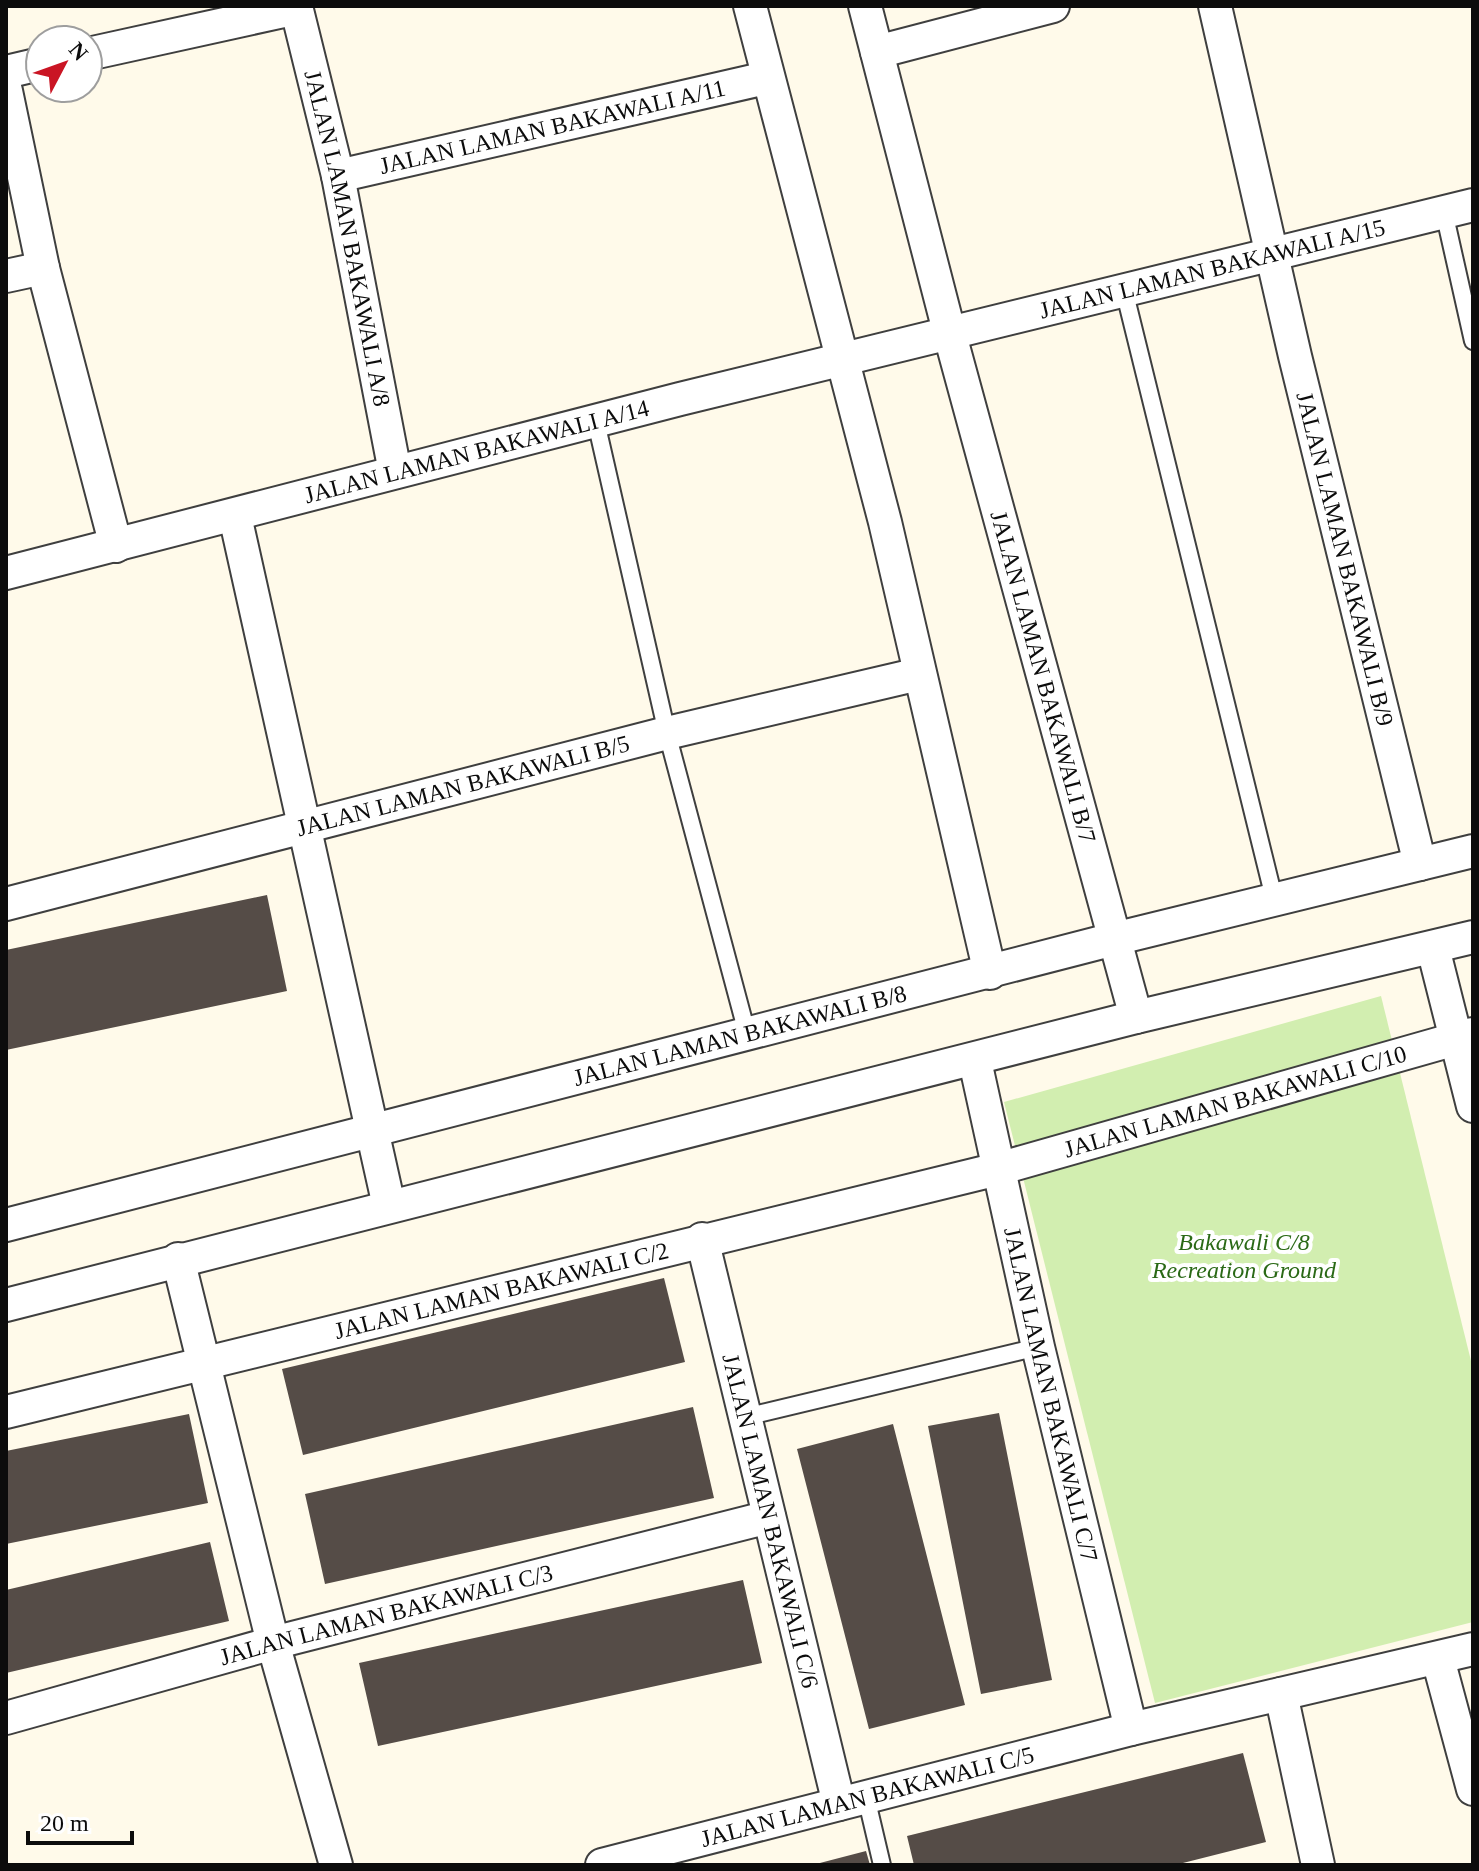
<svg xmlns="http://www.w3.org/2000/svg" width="1479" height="1871" viewBox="0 0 1479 1871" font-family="'Times New Roman',serif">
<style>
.green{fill:#d2eeb0}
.building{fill:#554c47}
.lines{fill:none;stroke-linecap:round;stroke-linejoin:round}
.lane-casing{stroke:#3f3f3f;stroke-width:20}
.street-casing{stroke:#3f3f3f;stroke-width:36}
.lane{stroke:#fff;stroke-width:16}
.street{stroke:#fff;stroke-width:32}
.labels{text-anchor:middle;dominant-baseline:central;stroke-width:8;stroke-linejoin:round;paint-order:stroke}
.street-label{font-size:24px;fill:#0c0c0c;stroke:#fff}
.park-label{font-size:24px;font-style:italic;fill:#2a6916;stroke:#fff}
</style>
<rect width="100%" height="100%" fill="#fffaea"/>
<path class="green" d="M1381,996l92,373v253l-318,81 -151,-601z"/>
<path class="building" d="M267,895l20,96 -281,59v-100z
M664,1278l21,84 -382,93 -21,-86z
M693,1407l21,91 -389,86 -20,-90z
M999,1413l53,267 -71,14 -53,-268z
M189,1414l19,89 -202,41v-93z
M893,1424l72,281 -96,24 -72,-280z
M210,1542l19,79 -223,52v-83z
M743,1580l19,83 -384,83 -19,-83z
M1243,1753l23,89 -91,23h-261l-7,-29z
M866,1851l4,14h-54v-1z"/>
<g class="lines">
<g class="lane-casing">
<path id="lane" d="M1444,212l29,129
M1124,290l151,612
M596,422l71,311 80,300
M745,1417l293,-70
M866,1797l16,68"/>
</g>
<g class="street-casing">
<g id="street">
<path id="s1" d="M296,6l42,170 57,296"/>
<path d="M750,6l135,516 105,451"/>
<path id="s2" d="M865,6l85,329 186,682"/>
<path id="s3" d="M1215,6l80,350 125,508"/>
<path d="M877,52l176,-46"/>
<path d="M88,54l209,-46"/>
<path d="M6,72l34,-8"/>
<path d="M6,91l37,177 73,278"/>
<path id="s4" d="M338,176l428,-98"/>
<path d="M6,276l37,-8"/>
<path d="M235,516l154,690"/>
<path id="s5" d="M6,573l674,-174 793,-194"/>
<path id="s6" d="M6,904l661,-171 252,-59"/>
<path d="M1433,948l40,158"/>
<path id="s7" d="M975,1061l63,286 93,382"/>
<path id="s8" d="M6,1225l1108,-286 359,-88"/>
<path id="s9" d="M702,1239l137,565"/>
<path d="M178,1259l95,384 63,222"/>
<path d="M6,1305l1130,-288 337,-80"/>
<path id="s10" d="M6,1412l992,-243 475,-135"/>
<path d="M1438,1659l35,130"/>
<path d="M1281,1694l37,171"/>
<path id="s11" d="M6,1718l267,-75 496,-126"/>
<path id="s12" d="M602,1865l529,-136 342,-80"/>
</g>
</g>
<use href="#lane" class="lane"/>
<use href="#street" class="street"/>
</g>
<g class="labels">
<g class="street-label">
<text stroke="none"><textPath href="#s4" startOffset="220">JALAN LAMAN BAKAWALI A/11</textPath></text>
<text stroke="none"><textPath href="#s1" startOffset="238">JALAN LAMAN BAKAWALI A/8</textPath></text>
<text stroke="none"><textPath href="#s5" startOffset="1244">JALAN LAMAN BAKAWALI A/15</textPath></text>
<text stroke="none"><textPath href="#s5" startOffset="486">JALAN LAMAN BAKAWALI A/14</textPath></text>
<text stroke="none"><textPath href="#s3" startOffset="568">JALAN LAMAN BAKAWALI B/9</textPath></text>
<text stroke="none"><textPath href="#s2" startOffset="694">JALAN LAMAN BAKAWALI B/7</textPath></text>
<text stroke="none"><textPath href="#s6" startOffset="472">JALAN LAMAN BAKAWALI B/5</textPath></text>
<text stroke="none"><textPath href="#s8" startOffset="758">JALAN LAMAN BAKAWALI B/8</textPath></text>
<text stroke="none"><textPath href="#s10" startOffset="1268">JALAN LAMAN BAKAWALI C/10</textPath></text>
<text stroke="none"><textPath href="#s10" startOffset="510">JALAN LAMAN BAKAWALI C/2</textPath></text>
<text stroke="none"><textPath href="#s7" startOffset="342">JALAN LAMAN BAKAWALI C/7</textPath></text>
<text stroke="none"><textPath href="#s9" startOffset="290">JALAN LAMAN BAKAWALI C/6</textPath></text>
<text stroke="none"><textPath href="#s11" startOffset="394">JALAN LAMAN BAKAWALI C/3</textPath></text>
<text stroke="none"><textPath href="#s12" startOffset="274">JALAN LAMAN BAKAWALI C/5</textPath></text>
</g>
<g class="park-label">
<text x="1244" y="1242">Bakawali C/8<tspan x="1244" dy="28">Recreation Ground</tspan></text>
</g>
</g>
<rect width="1479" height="1871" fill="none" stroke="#0c0c0c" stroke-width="16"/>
<g transform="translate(64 64) rotate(49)"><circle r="38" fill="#ffffff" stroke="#9e9e9e" stroke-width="2"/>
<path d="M0-6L14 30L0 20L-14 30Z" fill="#ca1524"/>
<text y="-12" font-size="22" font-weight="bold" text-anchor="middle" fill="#0c0c0c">N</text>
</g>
<path d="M28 1831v12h104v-12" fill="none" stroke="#0c0c0c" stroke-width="4"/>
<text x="40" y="1831" font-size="24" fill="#0c0c0c" stroke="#ffffff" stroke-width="6" paint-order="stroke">20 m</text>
</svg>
